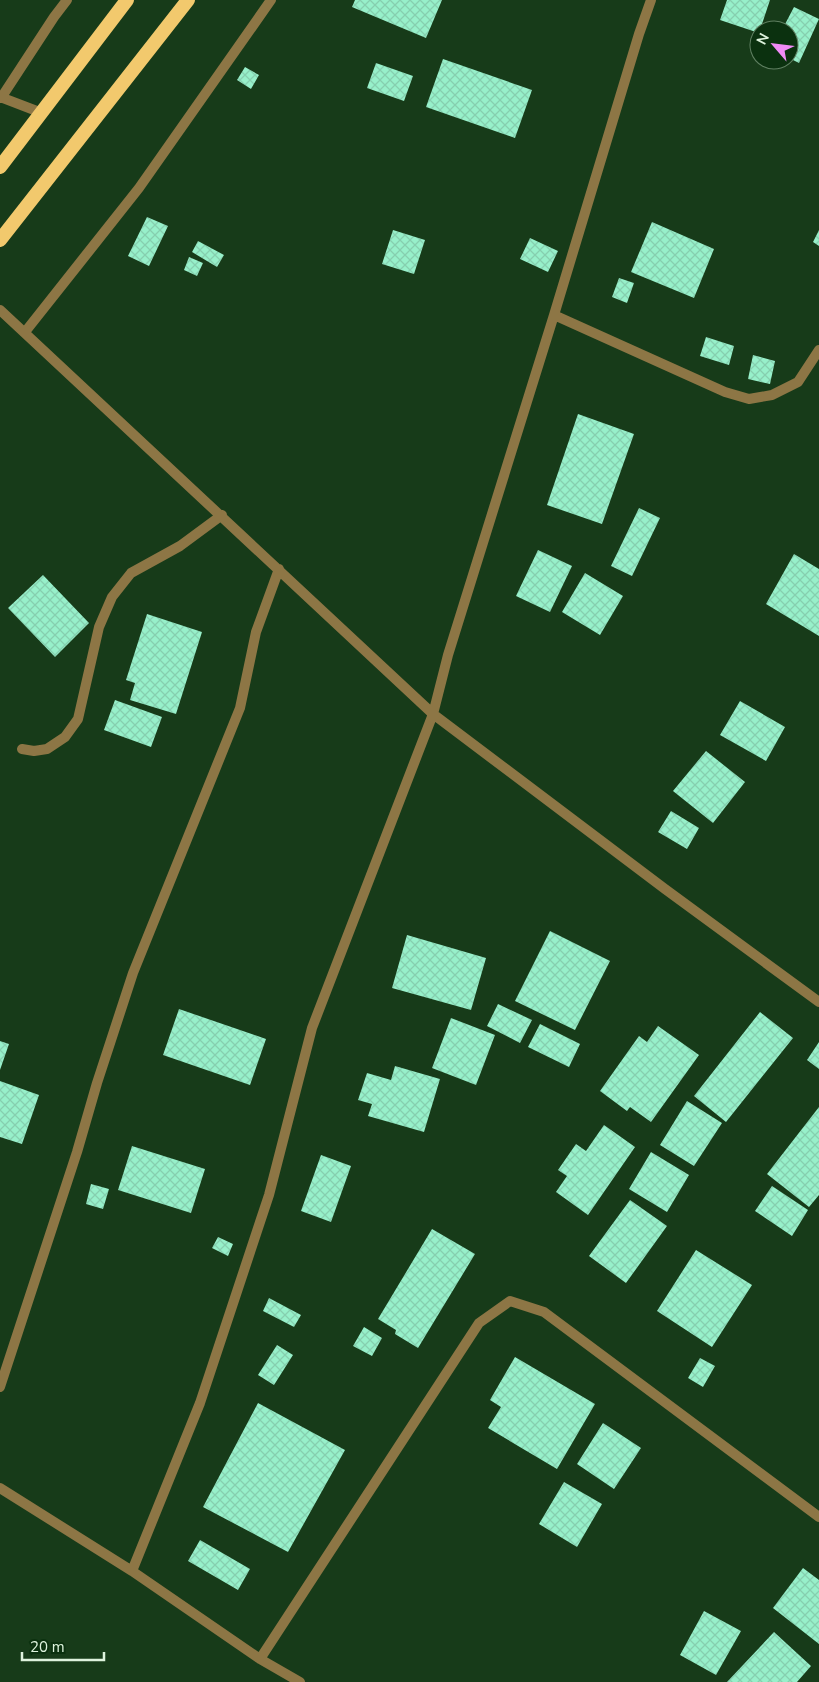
<svg xmlns="http://www.w3.org/2000/svg" width="819" height="1682" viewBox="0 0 819 1682" font-family="'Nunito Sans',sans-serif">
<style>
.building{fill:url(#building-cross-hatch)}
.lines{fill:none;stroke-linecap:round;stroke-linejoin:round}
.minor{stroke:#8d7645;stroke-width:10}
.trunk{stroke:#f2c96d;stroke-width:14}
</style>
<defs>
<pattern id="building-cross-hatch" width="8" height="8" patternUnits="userSpaceOnUse" patternTransform="scale(1.25)"><rect width="8" height="8" fill="#97f0ca"/><path d="M0 0l8 8M0 8l8-8" fill="none" stroke="#86cfaf"/></pattern>
</defs>
<rect width="100%" height="100%" fill="#173b19"/>
<path class="building" d="M355,0h87l-16,38 -74,-31z
M727,0h43l-11,33 -39,-13z
M794,7l25,12 -20,44 -10,-5v-28h-7z
M443,59l89,31 -17,48 -89,-31z
M376,63l37,13 -9,25 -37,-13z
M245,67l14,8 -8,14 -14,-9z
M147,217l21,9 -19,40 -21,-10z
M652,222l62,27 -20,49 -63,-26z
M393,230l32,10 -11,34 -32,-10z
M819,230v16l-6,-4z
M530,238l28,13 -10,21 -28,-13z
M198,241l26,14 -7,12 -25,-15z
M189,257l14,6 -6,13 -13,-6z
M619,278l15,5 -7,20 -15,-6z
M706,337l28,9 -5,19 -29,-9z
M753,355l22,6 -5,23 -22,-5z
M578,414l56,20 -32,90 -55,-19z
M639,508l21,10 -28,58 -21,-10z
M538,550l34,16 -22,46 -34,-16z
M794,554l25,15v67l-53,-32z
M585,573l38,23 -23,39 -38,-23z
M43,575l46,48 -34,34 -47,-49z
M147,614l55,18 -26,82 -46,-14 5,-17 -9,-3z
M115,700l47,17 -11,30 -47,-17z
M740,701l45,26 -19,34 -46,-26z
M706,751l39,31 -32,41 -40,-32z
M671,811l28,17 -12,21 -29,-17z
M550,931l60,30 -35,69 -60,-29z
M407,935l79,23 -15,52 -79,-22z
M498,1004l34,16 -12,23 -33,-17z
M179,1009l87,30 -16,46 -87,-30z
M760,1012l33,26 -67,84 -32,-26z
M451,1018l44,17 -19,50 -44,-17z
M540,1024l40,20 -11,23 -41,-20z
M658,1026l41,29 -48,67 -21,-15 -3,4 -27,-20 39,-55 8,6z
M0,1041l9,3 -9,26z
M819,1042v27l-12,-9z
M395,1066l45,13 -16,53 -56,-16 4,-12 -14,-4 9,-27 24,7z
M0,1081l39,14 -17,49 -22,-7z
M687,1101l35,22 -28,43 -34,-21z
M819,1107v88l-10,12 -42,-33z
M604,1125l31,22 -47,68 -32,-23 11,-16 -9,-6 18,-26 10,7z
M132,1146l73,23 -14,44 -73,-23z
M651,1152l38,23 -22,37 -38,-23z
M321,1155l30,11 -20,56 -30,-11z
M91,1184l18,5 -6,20 -17,-5z
M772,1186l36,24 -16,26 -37,-25z
M630,1200l37,26 -41,57 -37,-27z
M432,1229l43,25 -57,94 -23,-14 1,-4 -18,-11z
M218,1237l15,7 -5,12 -16,-8z
M696,1250l56,35 -40,62 -55,-36z
M269,1298l32,17 -7,12 -31,-16z
M364,1327l18,11 -10,18 -19,-10z
M277,1345l16,10 -19,30 -16,-10z
M515,1357l80,47 -38,65 -69,-41 13,-21 -11,-7z
M700,1358l15,8 -12,21 -15,-9z
M258,1403l87,47 -57,102 -85,-45z
M603,1423l38,25 -27,41 -37,-25z
M564,1482l38,22 -25,43 -38,-23z
M200,1540l50,29 -12,21 -50,-29z
M803,1568l16,12v64l-46,-36z
M704,1611l37,20 -25,44 -36,-20z
M774,1632l37,34 -14,16h-70z"/>
<g class="lines">
<path class="minor" d="M0,97l42,16
M1,98l53,-81 13,-17
M0,310l433,404 232,175 154,113
M554,315l171,77 24,7 23,-4 26,-13 21,-32
M25,332l114,-144 132,-188
M22,749l12,2 13,-2 18,-12 13,-18 21,-92 13,-30 19,-24 49,-27 42,-31
M0,1387l77,-235 20,-69 36,-110 107,-265 16,-76 23,-63
M0,1488l132,83 128,88 40,23
M132,1571l68,-168 69,-208 43,-167 121,-314 15,-59 106,-340 85,-281 12,-34
M260,1659l219,-336 31,-22 34,11 275,205"/>
<path class="trunk" d="M0,167l127,-167
M0,240l188,-240"/>
</g>
<g transform="translate(774 45) rotate(298)"><circle r="24" fill="#0b310f" stroke="#5f7f61"/>
<path d="M0-4L9 19L0 12L-9 19Z" fill="#f08bf6"/>
<text y="-8" font-size="14" font-weight="bold" text-anchor="middle" fill="#def3dd">N</text>
</g>
<path d="M22 1652v8h82v-8" fill="none" stroke="#def3dd" stroke-width="2.5"/>
<text x="30" y="1652" font-size="15" fill="#def3dd" stroke="#0b310f" stroke-width="4" paint-order="stroke">20 m</text>
</svg>
